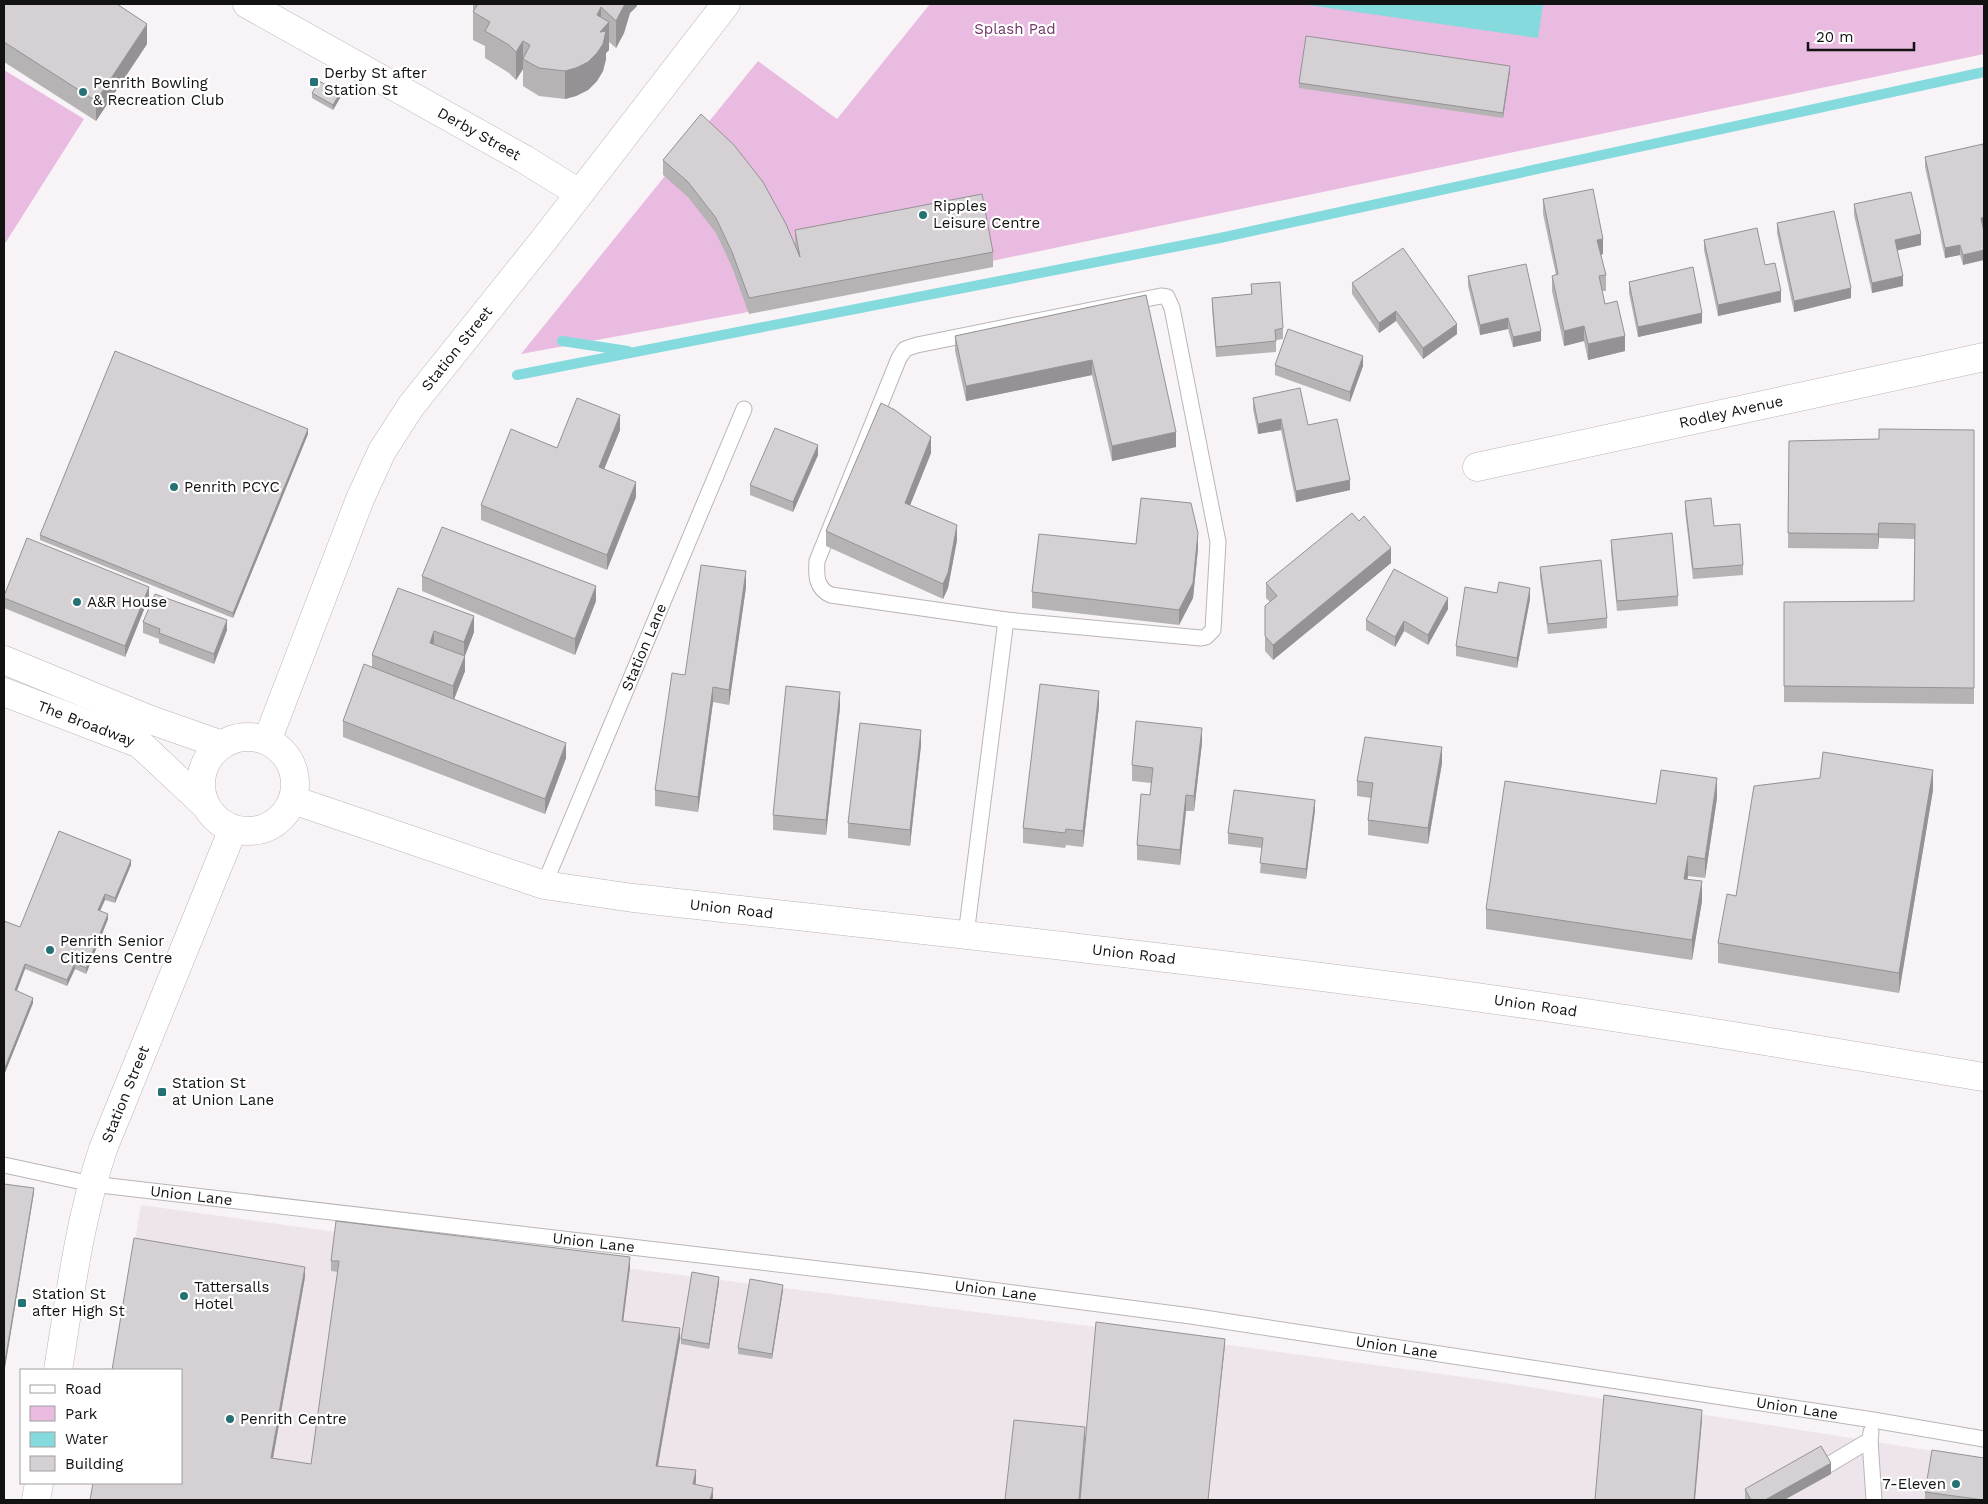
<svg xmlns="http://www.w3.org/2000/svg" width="1988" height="1504" viewBox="0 0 1988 1504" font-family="'Work Sans',sans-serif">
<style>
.built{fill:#eee4ec}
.green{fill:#e9bbe0}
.water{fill:#85dadd}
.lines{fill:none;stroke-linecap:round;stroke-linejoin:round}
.stream{stroke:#85dadd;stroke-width:10}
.service-casing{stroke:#b9b5b8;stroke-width:17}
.minor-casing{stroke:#b9b5b8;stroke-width:29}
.tertiary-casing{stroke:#b9b5b8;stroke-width:29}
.service{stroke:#fff;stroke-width:15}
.minor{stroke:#fff;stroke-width:28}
.tertiary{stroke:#fff;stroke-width:28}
.wall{fill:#b6b3b5}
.shaded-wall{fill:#949294}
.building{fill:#d4d0d3;stroke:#949294}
.poi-dot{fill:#267174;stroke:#fff;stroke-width:2}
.labels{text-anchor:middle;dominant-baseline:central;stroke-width:4.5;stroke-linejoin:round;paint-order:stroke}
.park-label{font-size:15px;fill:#73356a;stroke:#fff}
.poi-label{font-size:15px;fill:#131213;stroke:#fff;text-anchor:start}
.street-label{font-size:15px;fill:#131213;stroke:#fff}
</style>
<rect width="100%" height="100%" fill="#f7f3f6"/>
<path class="built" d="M141,1205l195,27 761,95 388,53 499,79v41h-1893l90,-17v-113h-68z"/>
<path class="green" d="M930,4h1054v50l-1241,259 -222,41 237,-293 79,58z
M4,70l80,49 -80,126z"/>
<path class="water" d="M1301,4h242l-5,34z"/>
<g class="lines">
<path class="stream" d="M562,341l66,10
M517,375l703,-137 764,-166"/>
<g class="service-casing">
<g id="service">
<path d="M1161,296l6,1 5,11 46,234 -5,88 -7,7 -5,1 -195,-18 -175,-25c-15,-6 -15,-20 -14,-34l82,-203 6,-9 12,-4z"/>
<path id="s1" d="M544,885l200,-476"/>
<path d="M966,935l40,-315"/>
<path id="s2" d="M4,1165l88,19 830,97 269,35 682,104 111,19"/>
<path d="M1871,1432l-1,8 4,60"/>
<path d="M1813,1474l57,-34"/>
</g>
</g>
<g class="minor-casing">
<g id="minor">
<path id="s3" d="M1477,467l507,-110"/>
<path d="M4,660l144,59 74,26"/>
<path id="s4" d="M4,692l136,52 65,61"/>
<path id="s5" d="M293,800l251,85 89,13c261,29 522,57 783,91 190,25 379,57 568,88"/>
</g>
</g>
<g class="tertiary-casing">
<g id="tertiary">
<path id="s6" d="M247,4l277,155 55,34"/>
<circle cx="248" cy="784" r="47"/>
<path id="s7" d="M267,741l93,-242 22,-48 29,-45 132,-165 183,-237"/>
<path id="s8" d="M58,1370c12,-74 21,-149 45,-221l130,-320"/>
<path d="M36,1500l3,-17"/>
</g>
</g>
<use href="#service" class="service"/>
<use href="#minor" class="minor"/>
<use href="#tertiary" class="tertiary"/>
</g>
<path class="wall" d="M4,4l143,40 -51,77 -92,-59z
M473,4h164v2l-7,7 -6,20 -8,15 -7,-6v8l-3,3v6l-3,12 -6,10 -9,9 -12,6 -11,3 -26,-3 -16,-10v-17l-7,11 -7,-7 -24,-15v-12l-12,-6z
M1510,71l-7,47 -204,-30v-5z
M312,93l28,5 -7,12 -21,-12z
M1925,157l58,71 -20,37 -3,-10 -15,3 -20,-91z
M663,160l132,85v-15l198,22v15l-244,47 -17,-47 -16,-34 -28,-36 -25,-22z
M1543,199l60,55 -2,1 5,20v16h-4l3,13 20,47 -37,9 -4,-19 -20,5 -12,-55v-15l4,-1 -13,-61z
M1854,204l67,41 -24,5 6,36 -31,7 -18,-78z
M1777,223l74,75 -57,14 -17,-79z
M1704,240l61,25 16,37 -63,14 -14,-66z
M1468,276l73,65 -28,6 -5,-18 -28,6 -12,-49z
M1629,282l73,41 -64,14 -9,-44z
M1352,283l105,51 -34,25 -27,-38 -17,12 -27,-39z
M1251,284l32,44v11l-7,1v12l-60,5 -4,-49v-10l39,-4z
M1146,295l30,152 -64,14 -20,-86 -126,26 -11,-50v-15z
M1275,365l88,1 -13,36 -75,-27z
M1253,398l55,27 42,65 -54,12 -15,-72 -23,4 -5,-25z
M620,430l-16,39 32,28 -29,73 -126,-50v-15l76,-57z
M1974,430v274l-190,-2v-100l130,-1 1,-62 -36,-1 -1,11 -90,-1 1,-107 90,-2z
M308,434l-75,184 -193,-78v-5z
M931,453l-21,52 47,35 -9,48 -5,11 -117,-53v-15z
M818,455l-25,57 -43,-17v-10z
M1685,501l29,25 29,39v10l-50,4 -8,-68z
M1611,540l67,56v10l-61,5 -6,-60z
M1136,544l62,5 -5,49 -14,27 -147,-17v-16z
M1391,563l-118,97 -8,-9v-45l5,-4 -4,-4v-15z
M1540,567l67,51v10l-59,6 -8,-57z
M422,576l174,25 -21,54 -153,-64z
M746,587l-17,118 -16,-3 -15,110 -43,-6v-16l30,-115z
M398,588l76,44 -9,24v15l-11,28 112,59 -21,56 -202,-77v-16l29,-54v-12z
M1497,593l33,6 -13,69 -61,-12v-10z
M4,596l145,1 -24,60 -121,-49z
M1448,609l-20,36 -24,-14 -9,16 -29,-17v-10z
M143,622l84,8 -13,34 -55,-21v-4l-16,-6z
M1099,706l-16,141 -17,-2 -1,3 -42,-5v-15z
M840,707l-14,128 -53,-5v-15z
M1202,743l-8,68h-8l-6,54 -43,-5v-15l13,-50 1,-12 -19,-2v-16z
M921,745l-11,101 -62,-8v-15z
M1442,763l-14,81 -60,-9v-15l3,-22 -14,-2v-15z
M1820,778l113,12 -34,203 -181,-30v-20l18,-47z
M1717,798l-12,80 -17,-2 -1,3 15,22 -10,59 -206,-31v-20l170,-105z
M1315,810l-9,69 -46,-6 2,-25 -34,-4v-11z
M131,865l-16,38 -10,-3 -5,11 8,8 -22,55 -11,-5 -8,17 -42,-17 -8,22 16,12 -29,72v-154l16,6z
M331,1261l299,6 -7,54 57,18 -22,127 38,15 -1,4 18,13 -623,2 215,-223 -32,181 38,6 27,-192 -7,-1z
M719,1282l-10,67 -28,-5v-5z
M783,1290l-11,69 -34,-5v-6z
M1831,1474l-47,26h-39v-11z
M1925,1492l59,8h-59z"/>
<path class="shaded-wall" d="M625,4h12v2l-7,7 -6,20 -8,15v-27z
M601,7v24l8,-9v28l-3,3v6l-3,12 -6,10 -9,9 -12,6 -11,3v-28z
M147,24v20l-51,77v-20z
M523,41v28l-7,11v-28z
M1510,66v5l-7,47v-5z
M340,93v5l-7,12v-5z
M1984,217v11h-3v-10z
M1921,234v11l-26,6v-11z
M1603,239v15l-6,2v-16z
M1960,245v10l-15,3v-10z
M1984,250v10l-21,5v-10z
M1903,276v10l-31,7v-10z
M1851,288v10l-57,14v-11z
M1781,291v11l-63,14v-11z
M1396,311v10l-17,12v-10z
M1702,313v10l-64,14v-10z
M1508,318v11l-28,6v-10z
M1457,324v10l-34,25v-11z
M1584,326v15l-20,5v-15z
M1541,331v10l-28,6v-10z
M1625,336v15l-37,9v-16z
M1363,356v10l-13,36v-10z
M1092,360v15l-126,26v-15z
M620,415v15l-21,52v-15z
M1281,419v11l-23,4v-10z
M308,429v5l-75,184v-5z
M1176,432v15l-64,14v-15z
M931,437v16l-26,65v-15z
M818,445v10l-25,57v-10z
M1350,480v10l-54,12v-11z
M636,482v15l-29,73v-15z
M1879,523v15l-1,11v-15z
M957,525v15l-9,48 -5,11v-15z
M1198,533v16l-5,49 -14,27v-15z
M1391,548v15l-118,97v-15z
M746,571v16l-17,118v-15z
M596,586v15l-21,54v-16z
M149,587v10l-24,60v-11z
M1530,588v11l-13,69v-10z
M1448,598v11l-20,36v-10z
M474,616v16l-10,26v-16z
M227,620v10l-13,34v-10z
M1404,621v10l-9,16v-10z
M434,631v16l-4,-4z
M465,656v15l-12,31v-16z
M713,687v15l-15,110v-15z
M1099,691v15l-16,141v-16z
M840,692v15l-14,128v-15z
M1202,728v15l-8,68v-15z
M921,730v15l-11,101v-16z
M566,743v15l-21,56v-15z
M1442,747v16l-14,81v-16z
M1933,770v20l-34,203v-20z
M1717,778v20l-12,80v-19z
M1186,795v16l-6,54v-15z
M1315,800v10l-9,69v-10z
M1688,856v20l-4,23v-20z
M131,860v5l-16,38v-5z
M1702,881v20l-10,59v-20z
M105,894v6l-7,15v-5z
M108,914v5l-22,55v-6z
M75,963v6l-8,17v-6z
M25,964v5l-10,26v-5z
M33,998v5l-29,72v-5z
M34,1188v5l-30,181v-6z
M630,1257v10l-8,64v-10z
M305,1267v10l-34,192v-11z
M719,1277v5l-10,67v-5z
M783,1285v5l-11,69v-5z
M680,1328v11l-24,137v-10z
M1225,1339v6l-17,155z
M1702,1410v10l-7,80h-1z
M1085,1427v10l-5,63h-1z
M1831,1463v11l-47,26h-19z
M696,1470v11l-3,14v-11z
M713,1488v10l-1,2h-2z"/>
<path class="building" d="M4,4h113l30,20 -51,77 -92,-59z
M478,4h147l-9,17 -15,-14 -4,8 12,7 -9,10 6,-1 -3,13 -6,9 -9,9 -12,6 -11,3 -26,-3 -16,-9 7,-14 -7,-4 -7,11 -7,-7 -24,-14 5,-9 -17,-10z
M1306,36l204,30 -7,47 -204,-30z
M319,81l21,12 -7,12 -21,-12z
M701,114l33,31 29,37 23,42 14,33 -5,-27 187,-36 11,58 -244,46 -17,-46 -16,-34 -28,-36 -25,-22z
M1983,144l1,7v66l-3,1 3,14v18l-21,5 -3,-10 -15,3 -20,-91z
M1593,189l10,50 -6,1 9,35 -7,1 6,28 12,-3 8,35 -37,8 -4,-18 -20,5 -12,-55 6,-2 -15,-75z
M1911,192l10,42 -26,6 8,36 -31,7 -18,-79z
M1834,211l17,77 -57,13 -17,-78z
M1757,228l8,37 10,-2 6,28 -63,14 -14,-65z
M1403,248l54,76 -34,24 -27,-37 -17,12 -27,-40z
M1526,264l15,67 -28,6 -5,-19 -28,7 -12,-49z
M1693,267l9,46 -64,14 -9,-45z
M1280,282l3,46 -8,2 1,11 -60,6 -4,-49 40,-4 -1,-10z
M1146,295l30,137 -64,14 -20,-86 -126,26 -11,-50z
M1288,329l75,27 -13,36 -75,-27z
M115,351l193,78 -75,184 -193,-78z
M1300,388l8,37 29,-6 13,61 -54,11 -15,-72 -23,5 -5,-26z
M577,398l43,17 -21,52 37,15 -29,73 -126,-50 30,-76 46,19z
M881,403l14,7 36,27 -26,66 52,22 -9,48 -5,11 -117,-53z
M775,428l43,17 -25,57 -43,-17z
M1879,429l95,1v258l-190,-2v-84l130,-1 1,-77 -36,-1 -1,11 -90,-1 1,-92 90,-2z
M1141,498l50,5 7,30 -5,50 -14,27 -147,-18 7,-58 97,10z
M1711,498l3,28 26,-2 3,41 -50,4 -8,-68z
M1352,513l7,8 5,-5 27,32 -118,97 -8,-9v-30l12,-10 -11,-13z
M442,527l154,59 -21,53 -153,-63z
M1672,533l6,63 -61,5 -6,-61z
M27,538l122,49 -24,59 -121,-48v-2z
M1601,560l6,58 -59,6 -8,-57z
M701,565l45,6 -17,119 -16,-3 -15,110 -43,-7 17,-117 13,2z
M1394,569l54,29 -20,37 -24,-14 -9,16 -29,-17z
M1499,582l31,6 -13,70 -61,-12 9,-59 32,6z
M398,588l76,28 -10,26 -30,-11 -4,12 35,13 -12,30 -81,-31z
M155,594l72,26 -13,34 -55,-21 1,-4 -17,-7z
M364,664l202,79 -21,56 -202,-78z
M1040,684l59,7 -16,140 -17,-2 -1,4 -42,-5z
M786,686l54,6 -14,128 -53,-5z
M1136,721l66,7 -8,68 -8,-1 -6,55 -43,-5 4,-51 9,1 3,-27 -21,-3z
M860,723l61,7 -11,100 -62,-7z
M1365,737l77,10 -14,81 -60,-8 5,-37 -16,-2z
M1823,752l110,18 -34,203 -181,-30 9,-49 9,2 18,-110 66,-8z
M1661,770l56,8 -12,81 -17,-3 -4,23 18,2 -10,59 -206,-31 19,-128 151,23z
M1234,790l81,10 -9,69 -46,-6 3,-25 -35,-5z
M59,831l72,29 -16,38 -10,-4 -7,16 10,4 -22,54 -11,-5 -8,17 -42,-16 -10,26 18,8 -29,72v-149l16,6z
M4,1184l30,4 -30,180z
M336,1221l294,36 -8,64 58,7 -24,138 40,4 -3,14 20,4 -3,12h-620l3,-17h88v-113h-69l22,-132 171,29 -34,191 40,6 28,-203h-8z
M692,1272l27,5 -10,67 -28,-5z
M750,1279l33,6 -11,69 -34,-6z
M1096,1322l129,17 -17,161h-128z
M1604,1395l98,15 -8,90h-99z
M1014,1420l71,7 -6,73h-74z
M1821,1446l10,17 -66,37h-14l-6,-11z
M1932,1450l52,8v42l-59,-8z"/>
<g class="poi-dot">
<rect x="309" y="77" width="10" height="10" rx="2.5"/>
<circle cx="83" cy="92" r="5"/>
<circle cx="923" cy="215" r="5"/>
<circle cx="174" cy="487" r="5"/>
<circle cx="77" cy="602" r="5"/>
<circle cx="50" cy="950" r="5"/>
<rect x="157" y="1087" width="10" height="10" rx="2.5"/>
<circle cx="184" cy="1296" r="5"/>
<rect x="17" y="1298" width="10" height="10" rx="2.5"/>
<circle cx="230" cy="1419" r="5"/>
<circle cx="1956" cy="1484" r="5"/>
</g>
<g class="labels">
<g class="park-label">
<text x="1015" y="29">Splash Pad</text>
</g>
<g class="poi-label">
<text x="324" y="73">Derby St after<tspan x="324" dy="17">Station St</tspan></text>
<text x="93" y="83">Penrith Bowling<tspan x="93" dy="17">&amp; Recreation Club</tspan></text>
<text x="933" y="206">Ripples<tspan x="933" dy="17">Leisure Centre</tspan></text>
<text x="184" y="487">Penrith PCYC</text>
<text x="87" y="602">A&amp;R House</text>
<text x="60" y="941">Penrith Senior<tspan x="60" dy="17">Citizens Centre</tspan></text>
<text x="172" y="1083">Station St<tspan x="172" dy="17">at Union Lane</tspan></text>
<text x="194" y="1287">Tattersalls<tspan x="194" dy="17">Hotel</tspan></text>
<text x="32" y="1294">Station St<tspan x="32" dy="17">after High St</tspan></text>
<text x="240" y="1419">Penrith Centre</text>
<text x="1946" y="1484" text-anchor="end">7-Eleven</text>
</g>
<g class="street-label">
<text stroke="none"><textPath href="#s6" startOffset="266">Derby Street</textPath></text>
<text stroke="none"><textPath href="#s7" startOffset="439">Station Street</textPath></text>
<text stroke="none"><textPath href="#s3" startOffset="260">Rodley Avenue</textPath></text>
<text stroke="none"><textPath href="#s1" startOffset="258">Station Lane</textPath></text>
<text stroke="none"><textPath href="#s4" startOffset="88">The Broadway</textPath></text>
<text stroke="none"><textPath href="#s5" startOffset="454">Union Road</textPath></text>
<text stroke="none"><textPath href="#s5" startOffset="859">Union Road</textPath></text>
<text stroke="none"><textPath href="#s5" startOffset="1264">Union Road</textPath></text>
<text stroke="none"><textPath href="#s8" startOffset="285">Station Street</textPath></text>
<text stroke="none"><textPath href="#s2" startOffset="190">Union Lane</textPath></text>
<text stroke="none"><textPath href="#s2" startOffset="595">Union Lane</textPath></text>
<text stroke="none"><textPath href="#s2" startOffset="1000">Union Lane</textPath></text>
<text stroke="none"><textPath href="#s2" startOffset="1405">Union Lane</textPath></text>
<text stroke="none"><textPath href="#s2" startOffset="1810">Union Lane</textPath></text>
</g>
</g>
<rect width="1988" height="1504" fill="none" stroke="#131213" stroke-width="10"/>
<rect x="20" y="1369" width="162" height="115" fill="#ffffff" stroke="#a1a0a1"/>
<rect x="30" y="1385" width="25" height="8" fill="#ffffff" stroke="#a1a0a1"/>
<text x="65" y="1394" font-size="15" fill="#131213">Road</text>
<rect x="30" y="1406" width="25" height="15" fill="#e9bbe0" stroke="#a1a0a1"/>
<text x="65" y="1419" font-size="15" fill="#131213">Park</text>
<rect x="30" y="1432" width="25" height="15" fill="#85dadd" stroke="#a1a0a1"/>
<text x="65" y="1444" font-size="15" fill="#131213">Water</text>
<rect x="30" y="1456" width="25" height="15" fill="#d4d0d3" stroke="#a1a0a1"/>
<text x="65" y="1469" font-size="15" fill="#131213">Building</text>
<path d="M1808 42v8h106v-8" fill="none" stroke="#131213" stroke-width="2.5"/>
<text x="1816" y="42" font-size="15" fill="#131213" stroke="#ffffff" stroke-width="4" paint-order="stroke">20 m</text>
</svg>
